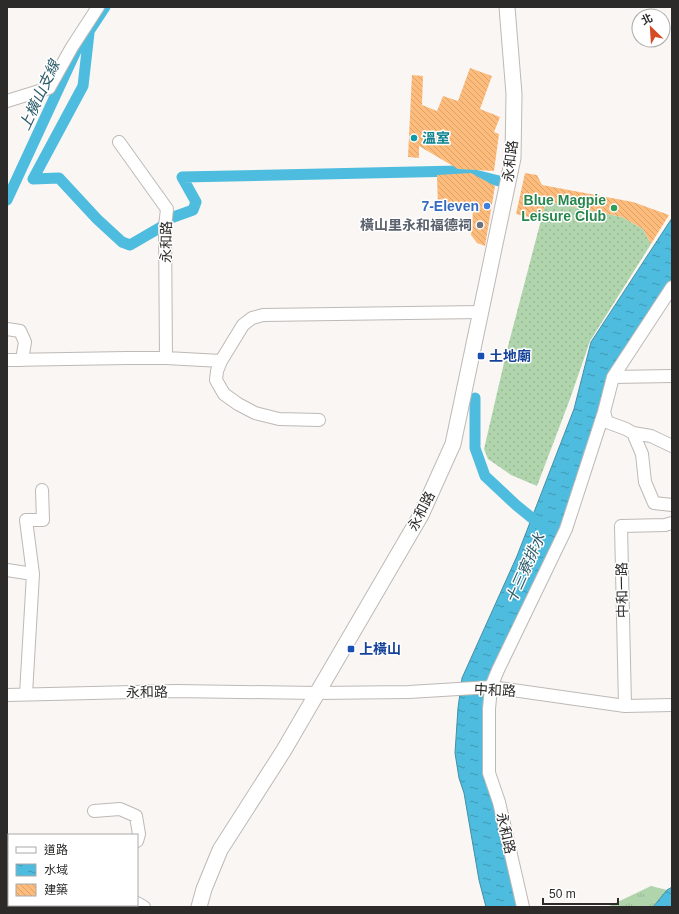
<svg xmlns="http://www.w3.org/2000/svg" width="679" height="914" viewBox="0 0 679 914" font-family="Arial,'Noto Sans TC',sans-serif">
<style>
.grass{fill:url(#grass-dots)}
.park{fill:url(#park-tufts)}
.water{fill:url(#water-ripples);stroke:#4390a8}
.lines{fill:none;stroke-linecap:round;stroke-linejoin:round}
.canal{stroke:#4dbcde;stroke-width:11}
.building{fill:url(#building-back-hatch)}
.minor-casing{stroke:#bdb9b6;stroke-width:14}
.major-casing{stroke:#bdb9b6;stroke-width:17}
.minor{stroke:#fff;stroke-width:12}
.major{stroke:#fff;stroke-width:15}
.culture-dot{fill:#0f9aa8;stroke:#fff;stroke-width:1.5}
.shop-dot{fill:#3f7fe0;stroke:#fff;stroke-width:1.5}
.leisure-dot{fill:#2e9e5b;stroke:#fff;stroke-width:1.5}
.worship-dot{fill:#6b7280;stroke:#fff;stroke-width:1.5}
.transit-dot{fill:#1a4fb4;stroke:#fff;stroke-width:1.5}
.labels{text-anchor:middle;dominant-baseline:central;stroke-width:3;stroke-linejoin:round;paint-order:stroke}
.culture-label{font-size:14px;font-weight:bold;fill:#0d838f;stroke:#fff;text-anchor:start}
.street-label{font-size:14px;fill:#2c2b2a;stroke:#fff}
.leisure-label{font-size:14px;font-weight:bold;fill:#27864d;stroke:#fff;text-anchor:end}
.shop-label{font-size:14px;font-weight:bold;fill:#366cbe;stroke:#fff;text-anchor:end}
.worship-label{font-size:14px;font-weight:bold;fill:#5b616d;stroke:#fff;text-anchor:end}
.transit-label{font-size:14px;font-weight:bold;fill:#164399;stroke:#fff;text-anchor:start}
.water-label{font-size:15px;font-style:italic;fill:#2e5c6b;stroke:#fff}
</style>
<defs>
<pattern id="grass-dots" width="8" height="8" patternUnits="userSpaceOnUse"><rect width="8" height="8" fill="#b0d5ad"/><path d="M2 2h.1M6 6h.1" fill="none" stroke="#98b795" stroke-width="1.8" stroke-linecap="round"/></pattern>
<pattern id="park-tufts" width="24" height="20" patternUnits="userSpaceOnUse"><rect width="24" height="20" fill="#b0d5ad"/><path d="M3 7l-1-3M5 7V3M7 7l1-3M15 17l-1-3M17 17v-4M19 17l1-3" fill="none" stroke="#98b795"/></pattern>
<pattern id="water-ripples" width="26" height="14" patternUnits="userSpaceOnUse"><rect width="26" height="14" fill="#4dbcde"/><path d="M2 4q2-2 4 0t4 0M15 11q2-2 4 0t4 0" fill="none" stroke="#4099b4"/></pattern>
<pattern id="building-back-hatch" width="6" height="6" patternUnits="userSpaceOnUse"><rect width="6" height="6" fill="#fdbc7c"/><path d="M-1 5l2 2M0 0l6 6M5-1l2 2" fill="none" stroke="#d9a26b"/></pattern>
</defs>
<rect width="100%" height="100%" fill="#faf6f3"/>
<path class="grass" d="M546,201l76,16 21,12 8,15 -61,97 -20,58 -33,87 -26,-11 -23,-16 -4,-10 23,-99z"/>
<path class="park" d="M651,886l16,4 -14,17h-46z"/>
<path class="water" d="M672,218v60l-63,98 -45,151 -75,153 7,124 22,103h-32l-7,-27 -15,-87 -5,-15 -4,-25 3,-45 4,-30 55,-122 57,-147 17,-67z
M672,887v20h-19l14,-17z"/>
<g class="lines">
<path class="canal" d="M89,33l-6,53 -50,93 26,-1 38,41 25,23 8,3 31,-18 7,-8 25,-9 3,-8 -14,-25 277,-6 40,10
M7,200l69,-149 29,-44
M475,398v50l10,28 31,29 27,22"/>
</g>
<path class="building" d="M470,68l22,8 -12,33 20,8 -6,15 5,2 -5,37 -36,-2 -39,-23v12l-11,-1 4,-82 11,1 -1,29 15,6 6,-15 15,5z
M471,173l24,13 -10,60 -8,-3 -6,-8 2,-24 -13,-2v-3l-22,1 -1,-32z
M525,173l12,2 5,10 91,17 36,13 -18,29 -8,-15 -21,-12 -76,-16 -5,19 -25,-6z"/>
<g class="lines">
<g class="minor-casing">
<path id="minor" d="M7,101l42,-13 23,-41 26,-40
M119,142l48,67 -2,18 1,131
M7,329l13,2 5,11 -3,18
M7,360l120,-2h39l55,3 22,-36 9,-7 11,-3 218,-3
M221,361l-4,10 -1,9 8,14 14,10 17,9 24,6 40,1
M613,377l59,-1
M604,412l3,10 19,7 7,4 9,21 3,28 9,21 18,2
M633,433l18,3 21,10
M7,570l26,4 -7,120
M33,574l-7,-54h17l-1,-30
M7,695l169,-4 140,2 93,-1 82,-5 134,19 47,-1
M625,706l-4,-180 44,-1 7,-2
M94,811l26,-2 16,7 3,18 -2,7
M137,903l7,4
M523,907l-24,-105 -10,-29v-64l2,-22 7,-17 68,-141 38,-117 9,-35 59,-90"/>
</g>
<g class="major-casing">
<path id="major" d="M199,907l5,-18 16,-39 64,-100 137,-235 32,-71 60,-286 1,-64 -7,-87"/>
</g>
<use href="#minor" class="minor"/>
<use href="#major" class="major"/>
</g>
<circle class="culture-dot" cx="414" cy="138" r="4"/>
<circle class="shop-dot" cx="487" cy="206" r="4"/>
<circle class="leisure-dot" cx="614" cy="208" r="4"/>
<circle class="worship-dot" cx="480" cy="225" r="4"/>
<g class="transit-dot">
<rect x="477" y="352" width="8" height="8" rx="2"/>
<rect x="347" y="645" width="8" height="8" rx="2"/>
</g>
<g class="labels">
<g class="culture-label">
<text x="422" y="138">溫室</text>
</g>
<g class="street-label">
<text transform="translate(510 161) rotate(-83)">永和路</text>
<text transform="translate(166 242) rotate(-89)">永和路</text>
<text transform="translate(421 511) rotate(-63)">永和路</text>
<text transform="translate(622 590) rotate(-91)">中和一路</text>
<text transform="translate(495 690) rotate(3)">中和路</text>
<text transform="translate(147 692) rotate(-1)">永和路</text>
<text transform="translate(506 833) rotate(77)">永和路</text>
</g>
<g class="leisure-label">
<text x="606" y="200">Blue Magpie<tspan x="606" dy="16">Leisure Club</tspan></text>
</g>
<g class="shop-label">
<text x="479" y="206">7-Eleven</text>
</g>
<g class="worship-label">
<text x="472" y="225">橫山里永和福德祠</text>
</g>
<g class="transit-label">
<text x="489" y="356">土地廟</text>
<text x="359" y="649">上橫山</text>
</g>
<g class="water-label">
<text transform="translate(39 95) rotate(-65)">上橫山支線</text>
<text transform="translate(525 568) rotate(-66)">十三寮排水</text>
</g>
</g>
<rect width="679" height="914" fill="none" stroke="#2c2b2a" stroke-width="16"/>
<rect x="8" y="834" width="130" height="72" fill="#ffffff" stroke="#abaaaa"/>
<rect x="16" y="847" width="20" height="6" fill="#ffffff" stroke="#abaaaa"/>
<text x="44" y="854" font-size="12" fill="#2c2b2a">道路</text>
<rect x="16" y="864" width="20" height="12" fill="url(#water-ripples)" stroke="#abaaaa"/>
<text x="44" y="874" font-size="12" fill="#2c2b2a">水域</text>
<rect x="16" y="884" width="20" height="12" fill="url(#building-back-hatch)" stroke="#abaaaa"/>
<text x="44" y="894" font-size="12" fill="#2c2b2a">建築</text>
<g transform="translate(651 28) rotate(335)"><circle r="19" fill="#ffffff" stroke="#abaaaa"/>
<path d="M0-3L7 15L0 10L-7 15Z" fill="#d54c22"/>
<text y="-6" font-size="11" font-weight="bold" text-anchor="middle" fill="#2c2b2a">北</text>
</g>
<path d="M543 898v6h75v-6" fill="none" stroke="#2c2b2a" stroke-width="2"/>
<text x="549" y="898" font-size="12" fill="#2c2b2a" stroke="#ffffff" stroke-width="3" paint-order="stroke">50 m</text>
</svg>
